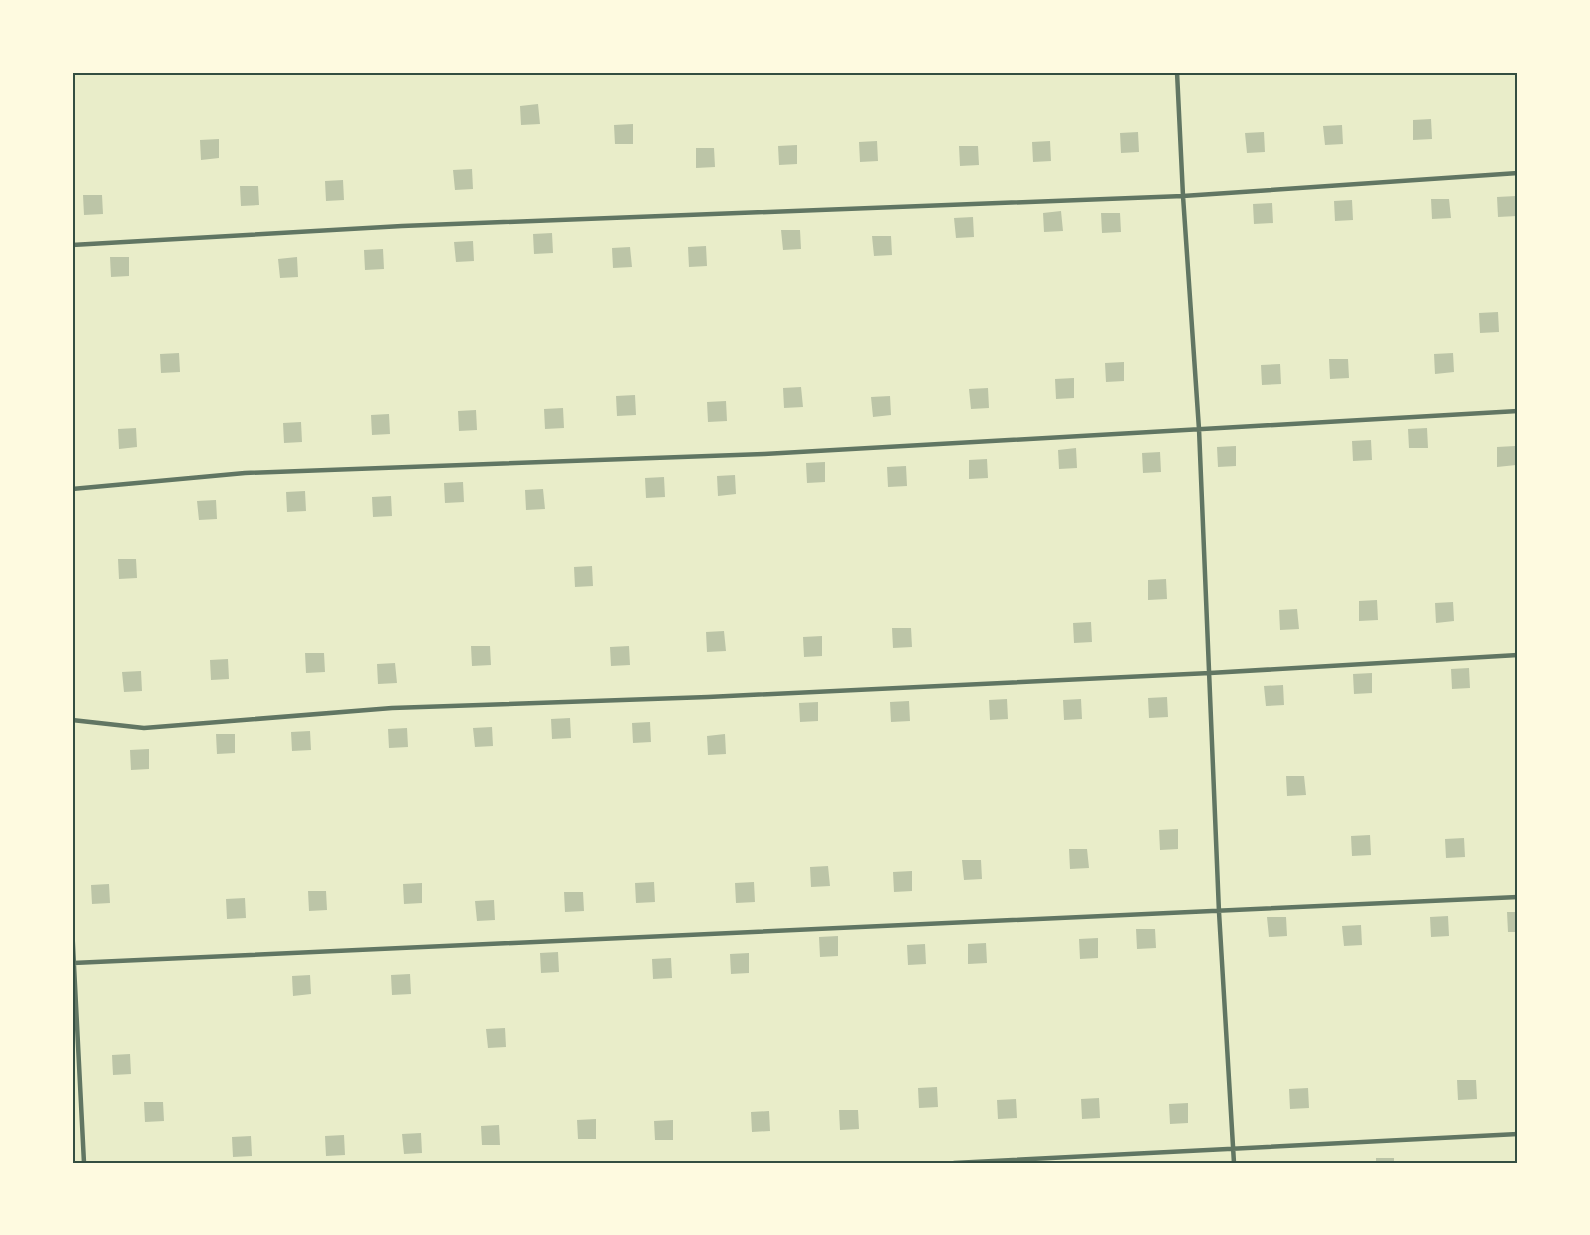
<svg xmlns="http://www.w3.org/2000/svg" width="1590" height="1235" viewBox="0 0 1590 1235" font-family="'Nunito Sans',sans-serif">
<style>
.building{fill:#bcc5a7}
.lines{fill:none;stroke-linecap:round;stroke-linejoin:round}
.service{stroke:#617663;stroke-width:4.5}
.neatline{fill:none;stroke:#344e41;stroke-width:2}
</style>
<rect width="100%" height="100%" fill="#e9edc9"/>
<path class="building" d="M538,104l2,20 -19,1 -1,-19z
M1431,119l1,20 -19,1v-20z
M633,124v20h-18l-1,-19z
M1342,125l1,19 -18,1 -2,-19z
M1138,132l1,20 -18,1 -1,-20z
M1264,132l1,20 -18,1 -2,-20z
M219,139v19l-18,2 -1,-20z
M877,141l1,20 -18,1 -1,-20z
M1050,141l1,20 -18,1 -1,-20z
M797,145v19l-18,1 -1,-19z
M959,146h19l1,19 -19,1z
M696,148h18l1,19 -19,1z
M472,169l1,20 -18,1 -2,-20z
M343,180l1,20 -18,1 -1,-20z
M240,186h18l1,19 -18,1z
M83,195h19l1,19 -19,1z
M1516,196l1,20 -19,1 -1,-20z
M1431,199h18l2,19 -19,1z
M1352,200l1,20 -18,1 -1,-20z
M1272,203l1,20 -19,1 -1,-20z
M1061,211l2,20 -19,1 -1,-19z
M1101,213h19l1,19 -19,1z
M973,217l1,20 -18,1 -2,-20z
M781,230h19l1,19 -18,1z
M552,233l1,20 -19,1 -1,-20z
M872,236h19l1,19 -18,1z
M473,241l1,20 -18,1 -2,-20z
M706,246l1,20 -18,1 -1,-20z
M630,247l2,20 -19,1 -1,-20z
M383,249l1,20 -19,1 -1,-20z
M110,257h19v19l-18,1z
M297,257l1,20 -18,1 -2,-19z
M1498,312l1,20 -19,1 -1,-20z
M179,353l1,19 -19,1 -1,-19z
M1453,353l1,19 -19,2 -1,-20z
M1329,359h19l1,19 -19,1z
M1124,362v19l-18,1 -1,-19z
M1280,364l1,20 -19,1 -1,-20z
M1074,378v20l-18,1 -1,-20z
M801,387l2,20 -19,1 -1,-20z
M988,388l1,20 -18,1 -2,-20z
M635,395l1,20 -19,1 -1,-20z
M890,396l1,19 -18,2 -2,-20z
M726,401l1,20 -19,1 -1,-20z
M563,408l1,20 -19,1 -1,-20z
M476,410l1,20 -18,1 -1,-20z
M389,414l1,20 -18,1 -1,-20z
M301,422l1,20 -18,1 -1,-20z
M136,428l1,19 -18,2 -1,-20z
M1427,428l1,20h-19l-1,-19z
M1371,440l1,20 -19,1 -1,-20z
M1236,446v20l-18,1 -1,-20z
M1515,446l1,19 -19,2v-20z
M1076,448l1,20 -18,1 -1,-19z
M1160,452l1,20 -18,1 -1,-20z
M987,459l1,19 -19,1v-19z
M825,462v20l-18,1 -1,-20z
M906,466l1,20 -19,1 -1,-20z
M735,475l1,19 -18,2 -1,-20z
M664,477l1,20 -19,1 -1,-20z
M463,482l1,20 -19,1 -1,-20z
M543,489l2,20 -19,1 -1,-20z
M305,491l1,20 -19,1 -1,-20z
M391,496l1,20 -19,1 -1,-20z
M216,500l1,19 -18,1 -2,-19z
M118,559h18l1,19 -18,1z
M592,566l1,20 -18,1 -1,-20z
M1166,579l1,20 -19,1v-20z
M1377,600l1,20 -19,1v-20z
M1453,602l1,19 -18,2 -1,-20z
M1297,609l2,20 -19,1 -1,-20z
M1091,622l1,20 -18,1 -1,-20z
M892,628h19l1,19 -19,1z
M724,631l2,20 -19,1 -1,-20z
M822,636v20l-18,1 -1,-20z
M471,646h19l1,19 -19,1z
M629,646l1,19 -19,1 -1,-19z
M305,653h19l1,19 -19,1z
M228,659l1,20 -18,1 -1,-20z
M395,663l2,20 -19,1 -1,-20z
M1469,668l1,20 -18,1 -1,-20z
M141,671l1,20 -18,1 -2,-20z
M1372,673v20l-18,1 -1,-20z
M1283,685l1,20 -18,1 -2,-20z
M1167,697l1,20 -19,1 -1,-20z
M1007,699l1,20 -18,1 -1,-20z
M1081,699l1,20 -18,1 -1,-20z
M909,701l1,20 -19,1 -1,-20z
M818,702v19l-18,1 -1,-19z
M570,718l1,20 -19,1 -1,-20z
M650,722l1,20 -18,1 -1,-20z
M492,727l1,19 -18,1 -2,-19z
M407,728l1,19 -19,1 -1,-19z
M310,731l1,19 -19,1 -1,-19z
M216,734h19v19l-18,1z
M725,734l1,20 -18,1 -1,-19z
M149,749v20l-18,1 -1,-20z
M1286,776h18l2,19 -19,1z
M1178,829v20l-18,1 -1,-20z
M1370,835l1,20 -19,1 -1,-20z
M1464,838l1,19 -19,1 -1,-19z
M1069,849h18l2,19 -19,1z
M962,860h19l1,19 -18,1z
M828,866l2,20 -19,1 -1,-20z
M912,871v20l-18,1 -1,-20z
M654,882l1,20 -19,1 -1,-20z
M754,882l1,20 -19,1 -1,-20z
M422,883v20l-18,1 -1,-20z
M109,884l1,19 -18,1 -1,-19z
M308,891h18l1,19 -18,1z
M564,892h19l1,19 -19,1z
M245,898l1,20 -19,1 -1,-20z
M494,900l1,20 -18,1 -2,-20z
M1507,912h11v20h-10z
M1448,916l1,20 -18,1 -1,-20z
M1267,917h19l1,19 -18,1z
M1361,925l1,20 -18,1 -2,-20z
M1136,929h19l1,19 -19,1z
M838,936v20l-18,1 -1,-20z
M1098,938v20l-18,1 -1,-20z
M986,943l1,20 -19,1v-20z
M925,944l1,20 -18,1 -1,-20z
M558,952l1,20 -18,1 -1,-20z
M749,953v20l-18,1 -1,-20z
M671,958l1,20 -19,1 -1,-20z
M410,974l1,20 -19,1 -1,-20z
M310,975l1,19 -18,2 -1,-20z
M505,1028l1,19 -18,1 -2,-19z
M130,1054l1,20 -18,1 -1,-20z
M1457,1080h19l1,19 -19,1z
M937,1087l1,20 -19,1 -1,-20z
M1308,1088l1,20 -19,1 -1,-20z
M1099,1098l1,20 -18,1 -1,-20z
M1016,1099l1,19 -19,1 -1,-19z
M144,1102h19l1,19 -19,1z
M1188,1103v20l-18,1 -1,-20z
M839,1110h19l1,19 -19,1z
M769,1111l1,20 -18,1 -1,-20z
M596,1119v20h-18l-1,-19z
M673,1120v20h-18l-1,-19z
M499,1125l1,20h-18l-1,-19z
M421,1133l1,20 -18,1 -2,-20z
M344,1135l1,20 -19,1 -1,-20z
M251,1136l1,20 -19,1 -1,-20z
M1376,1158h18v5h-18z"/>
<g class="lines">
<path class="service" d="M1177,72l6,124 16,233 20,483 15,251
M72,245l330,-19 781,-30 335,-23
M72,489l173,-16 519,-19 754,-43
M72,720l72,8 248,-20 316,-11 502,-24 308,-18
M72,926l12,237
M73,963l1445,-66
M954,1163l564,-29"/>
</g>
<rect width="1590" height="1235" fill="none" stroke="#fefae0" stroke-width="147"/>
<rect x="74" y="74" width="1442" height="1088" class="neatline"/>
</svg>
